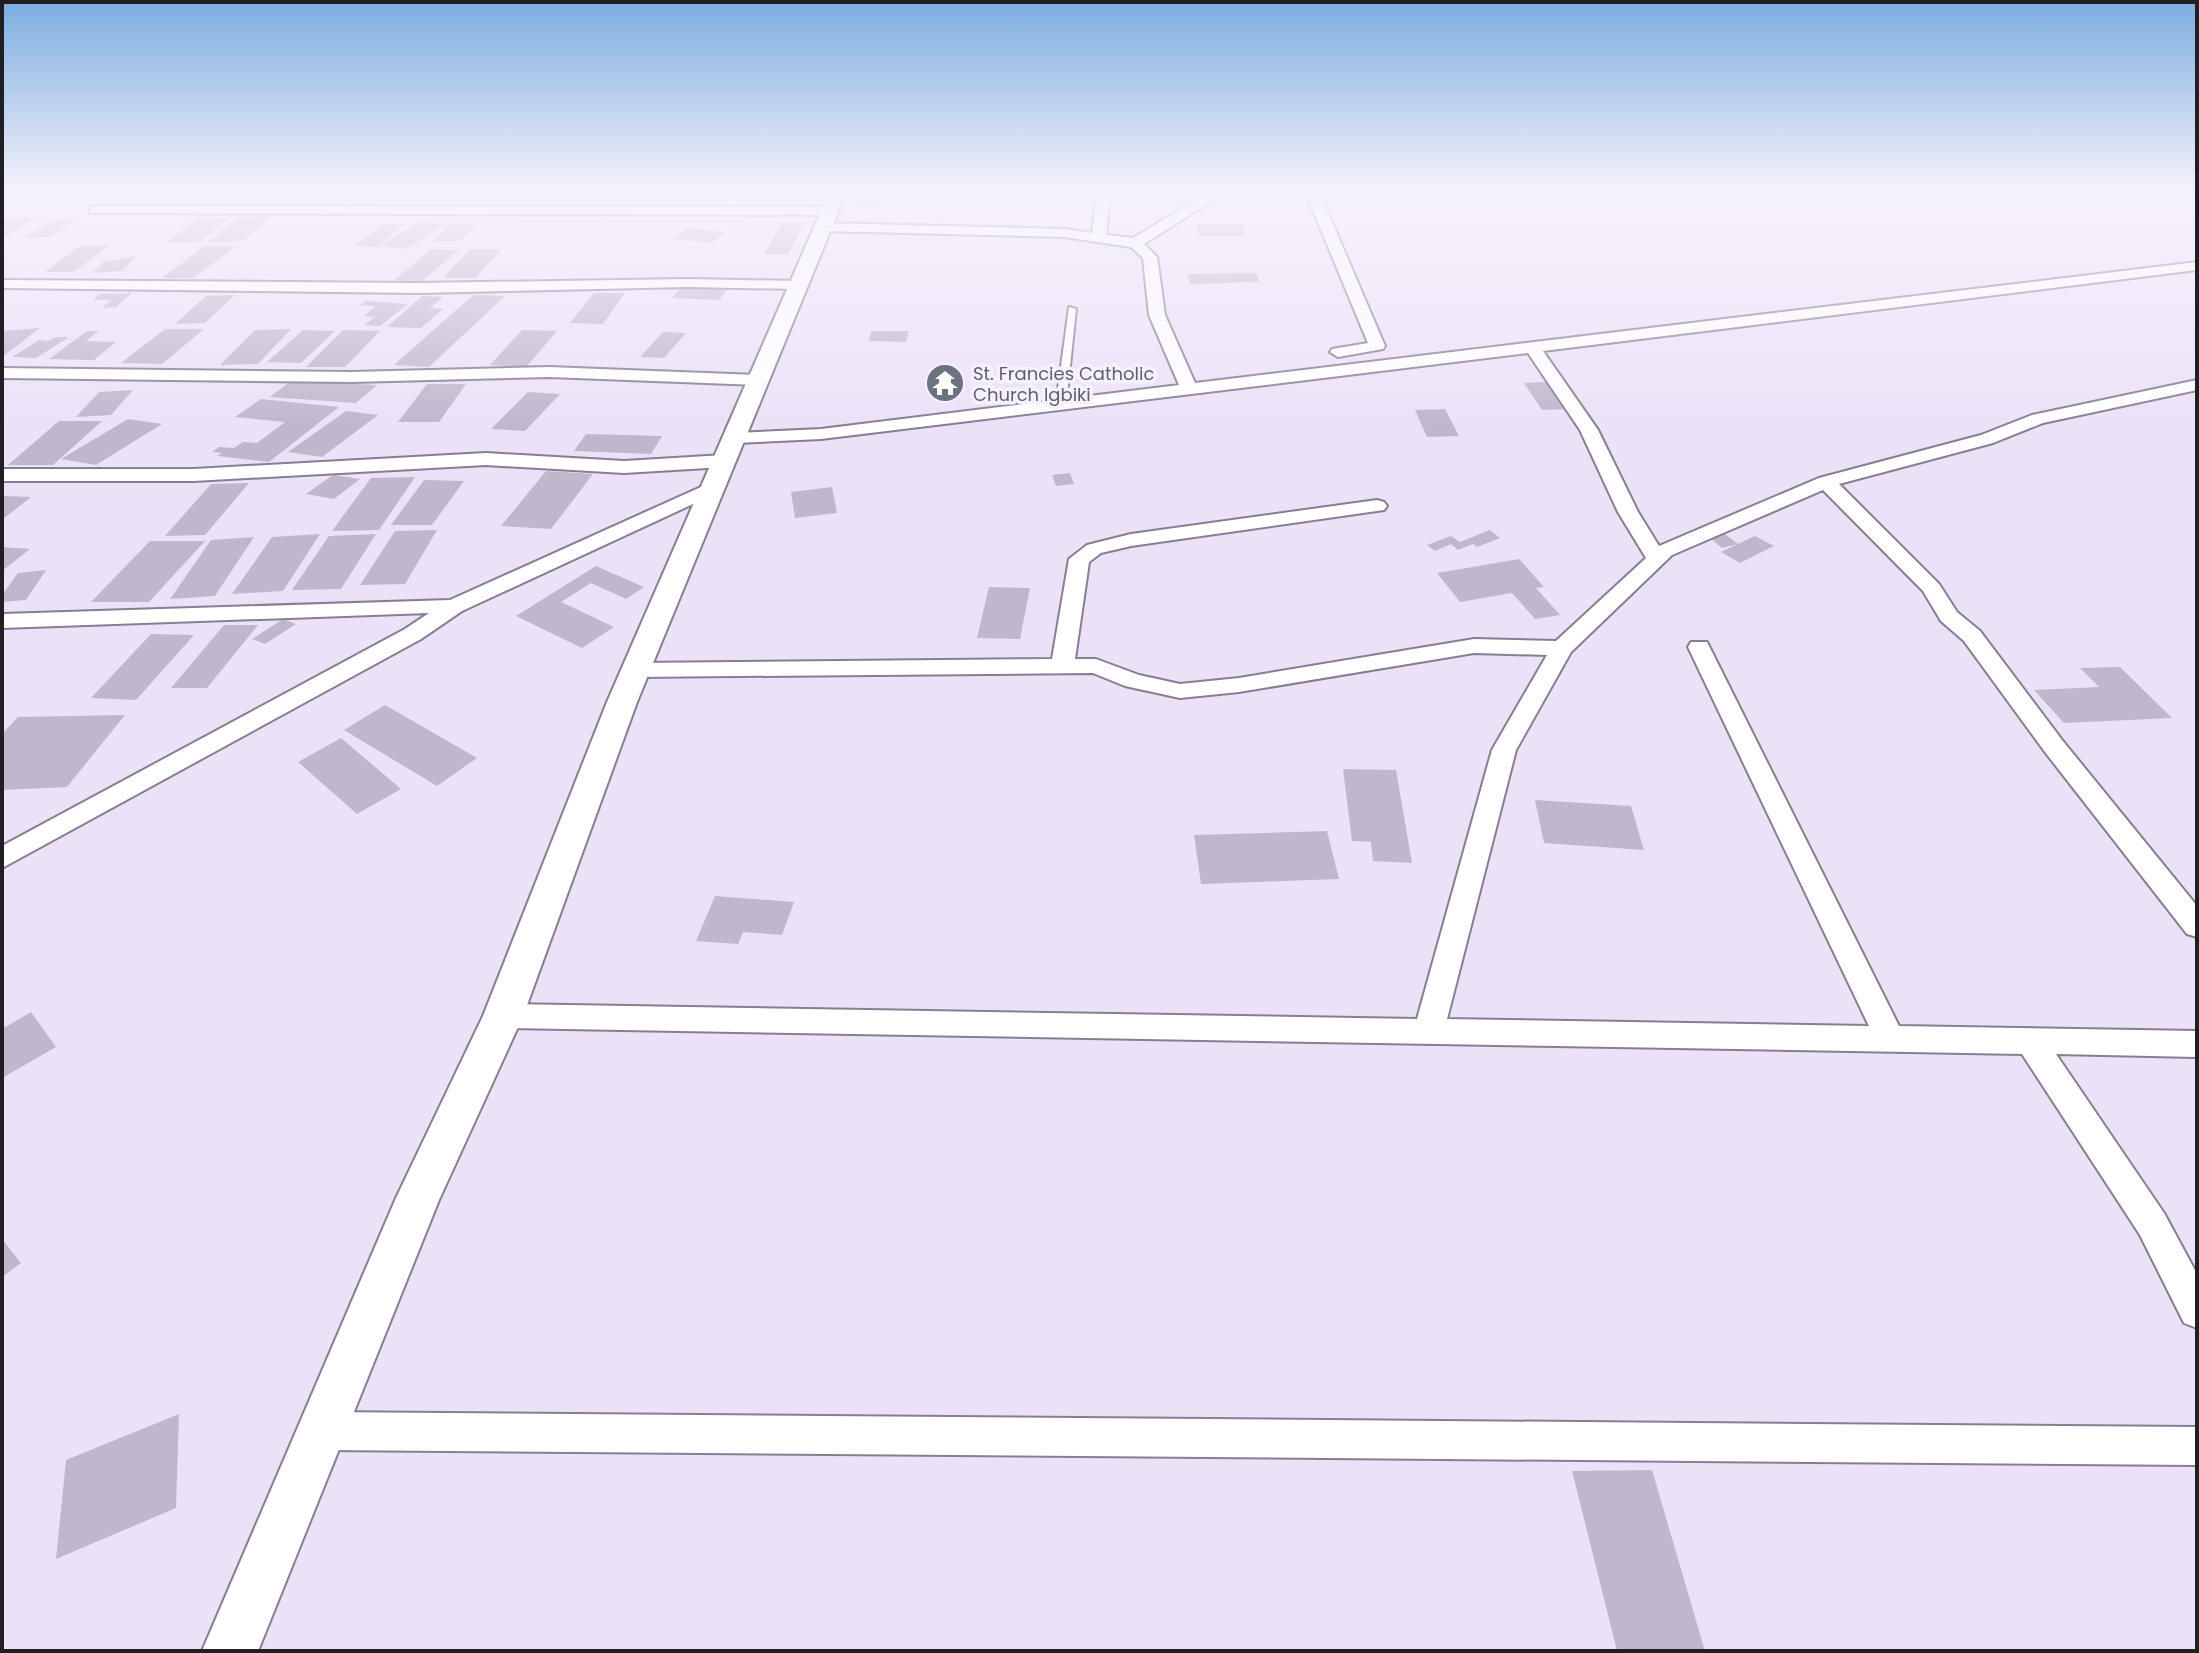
<svg xmlns="http://www.w3.org/2000/svg" width="2199" height="1653" viewBox="0 0 2199 1653" font-family="Poppins,sans-serif">
<style>
.building{fill:#c1b7cd}
.lines{fill:none;stroke-linecap:round;stroke-linejoin:round}
.service-casing{stroke:#877e92;stroke-width:4}
.minor-casing{stroke:#877e92;stroke-width:4}
.tertiary-casing{stroke:#877e92;stroke-width:4}
.service{fill:#fff;fill-rule:evenodd}
.minor{fill:#fff;fill-rule:evenodd}
.tertiary{fill:#fff;fill-rule:evenodd}
.labels{text-anchor:middle;dominant-baseline:central;stroke-width:7;stroke-linejoin:round;paint-order:stroke}
.far-worship-label{font-size:18px;fill:#5b616d;stroke:#f7f1ff;text-anchor:start}
</style>
<rect width="100%" height="100%" fill="#ece2f8"/>
<path class="building" d="M290,193h28l-12,12 -29,1z
M328,193h27l-15,12 -27,-1z
M370,193h25l-20,13 -22,-2z
M499,193h53l-9,9h-53z
M600,193h21l-14,13 -19,-1z
M639,193h85l-5,16h-65l2,-6 -21,1z
M1007,193h45l-3,6z
M807,194l-3,11 -67,2 4,-11z
M863,196l19,3 -11,8 -19,-4z
M272,216l-29,25 -35,1 30,-25z
M9,218h27l-34,20v-16z
M199,218h31l-31,24h-33z
M51,220h25l-26,17 -26,1z
M420,221l26,3 -40,25 -26,-3z
M450,223h27l-16,18 -29,1z
M782,223h23l-17,31h-24z
M383,224h22l-28,23 -22,-1z
M1197,224h46l2,12h-47z
M687,228l38,4 -13,11 -38,-4z
M80,246h29l-35,26h-29z
M205,246l30,1 -42,31h-31z
M432,249l27,1 -37,31 -28,-1z
M470,249h31l-25,29h-33z
M137,256l-15,15 -30,2 11,-11z
M1256,273l3,9 -69,2 -3,-10z
M681,288l46,2 -8,10 -47,-2z
M132,293l-16,14 -14,1 9,-8h-18l7,-6z
M594,293h31l-22,31 -33,-1z
M235,295l-30,28 -30,1 31,-28z
M473,295l32,1 -76,71 -35,-2z
M422,296l21,1 -13,11 13,1 -22,19 -34,-1z
M365,301l43,3 -28,22 -16,-1 11,-8 -11,-1 12,-10 -16,-1z
M40,328l-38,29v-26z
M165,329h39l-42,35 -41,-1z
M291,329l-33,35 -38,1 35,-35z
M303,330l32,1 -34,32 -34,-1z
M343,330l37,1 -35,36h-39z
M522,330l35,1 -31,36 -36,-2z
M87,331h12l-13,10 30,1 -22,18 -45,-1z
M872,331h37l-3,11 -38,-1z
M663,332l23,1 -22,25 -24,-1z
M56,337h13l-33,21 -24,-1 27,-17 10,1z
M292,380l85,5 -21,18 -86,-6z
M1548,382l19,27 -25,1 -18,-27z
M427,384h39l-27,38h-41z
M133,390l-22,25 -35,2 23,-25z
M528,392l32,2 -35,37 -34,-2z
M261,399l78,8 -70,55 -52,-6 5,-3 -10,-1 7,-5 15,1 9,-6 14,1 28,-21 -50,-5z
M1445,409l14,27 -32,1 -12,-27z
M346,411l32,4 -56,42 -34,-5z
M128,419l34,5 -66,41 -35,-6z
M59,421h43l-49,44h-45z
M586,434l76,2 -11,18 -77,-3z
M546,471l47,3 -42,55 -50,-3z
M1070,473l4,11 -18,2 -4,-11z
M333,475l27,4 -26,20 -28,-5z
M415,477l-36,53 -47,1 39,-53z
M424,480l40,1 -32,44h-41z
M249,483l-44,52 -40,1 46,-52z
M832,487l5,26 -42,5 -4,-26z
M2,496l29,1 -29,23z
M437,530l-32,54 -45,1 35,-54z
M1490,530l10,8 -23,9 -4,-3 -15,6 -7,-6 -16,7 -8,-6 24,-9 9,6z
M320,534l-37,57 -51,3 40,-57z
M376,534l-35,55 -49,1 37,-54z
M1725,534l13,10 -16,4 -13,-11z
M1755,536l19,10 -34,17 -19,-11z
M254,537l-39,59 -45,3 41,-59z
M150,541h55l-56,61h-58z
M2,547l28,2 -28,22z
M1519,559l25,28 -8,1 24,27 -25,4 -23,-26 -52,9 -23,-29z
M596,566l48,21 -18,12 -35,-16 -30,19 53,25 -32,21 -66,-32z
M46,570l-20,30 -24,2v-7l16,-22z
M989,587l41,1 -10,51 -43,-1z
M283,619l13,5 -31,20 -13,-5z
M224,625h34l-51,63h-36z
M151,634l43,1 -58,65 -45,-2z
M2120,667l52,51 -108,5 -30,-33 65,-3 -19,-19z
M385,705l92,53 -40,28 -93,-56z
M125,715l-58,72 -65,3v-56l16,-17z
M341,738l60,51 -44,25 -59,-52z
M1343,769l53,1 16,93 -39,-2 -2,-19 -19,-1z
M1535,800l96,6 13,44 -100,-7z
M1327,831l12,48 -138,5 -7,-49z
M715,896l79,6 -12,33 -39,-3 -5,12 -42,-3z
M31,1012l25,35 -54,31v-49z
M2,1239l19,24 -19,14z
M179,1414l-3,94 -120,51 10,-99z
M1652,1470l53,181h-88l-45,-180z"/>
<g class="lines">
<g class="service-casing">
<path id="service" d="M1069,307l7,2 -10,95 -5,3 -5,-3z"/>
</g>
<g class="minor-casing">
<path id="minor" d="M1097,193h13l-4,42 27,3 75,-45h16l-80,51 13,13 8,58 30,68 1002,-121v8l-654,81 55,79 40,82 21,34 160,-68 162,-43 51,-20 165,-35v10l-154,33 -50,20 -154,41 100,100 18,28 23,19 82,109 135,166v31l-10,-3 -142,-182 -81,-111 -23,-20 -18,-30 -100,-101 -151,65 -101,97 -55,98 -69,269 422,7 -181,-379 3,-5h16l192,384 298,5v26l-141,-3 108,159 33,61v54l-13,-5 -44,-88 -118,-181 -1519,-26 -11,-3 -4,-9 4,-9 11,-3 914,15 75,-269 55,-95 -73,-2 -235,39 -59,6 -55,-12 -32,-13 -458,4 -8,-2 -3,-5 3,-5 8,-2 417,-4 17,-100 18,-14 44,-11 246,-34 7,2 3,4 -3,4 -253,36 -30,7 -12,9 -14,97h21l43,16 41,9 59,-6 235,-39 82,2 90,-83 -28,-46 -38,-82 -52,-77 -707,86 -86,4 -9,-5 9,-5 86,-4 358,-44 -30,-70 -6,-57 -12,-11 -67,-10 -240,-6 -7,-4 7,-4 240,6 28,4z
M1316,197l7,4 62,145 -2,3 -45,8 -8,-5 2,-3 36,-6 -59,-142z
M95,206l736,1 7,4 -7,4 -741,-2v-6z
M687,279l112,2 7,4 -7,4 -112,-2 -270,6 -415,-5v-8l415,3z
M549,367l209,8 8,5 -8,5 -209,-8 -197,5 -350,-4v-10l350,4z
M486,453l138,8 100,-6 9,6 -9,6 -100,6 -138,-8 -292,16h-192v-12h192z
M712,482l10,6 -3,4 -257,119 -41,28 -419,229v-22l403,-217 24,-16 -427,15v-14l448,-14z
M321,1412l1876,15v38l-1876,-15 -14,-5 -5,-14 5,-14z"/>
</g>
<g class="tertiary-casing">
<path id="tertiary" d="M829,193h17l-209,509 -114,314 -84,184 -181,451h-56l194,-453 87,-182 124,-314z"/>
</g>
<use href="#service" class="service"/>
<use href="#minor" class="minor"/>
<use href="#tertiary" class="tertiary"/>
</g>
<linearGradient id="sky" x2="0" y2="1"><stop stop-color="#7cade0"/><stop offset="0.45" stop-color="#f6f2fc"/><stop offset="1" stop-color="#f6f2fc" stop-opacity="0"/></linearGradient>
<rect width="2199" height="425" fill="url(#sky)"/>
<defs>
<g id="temple-disc" transform="scale(2)"><circle r="9.5" fill="#6b7280" stroke="#f7f1ff"/><path d="M0-6L5-2H3V0L6.5 2.5H4V6H1.5V3h-3V6H-4V2.5H-6.5L-3 0V-2H-5Z" fill="#fff"/></g>
</defs>
<g fill-rule="evenodd">
<use href="#temple-disc" x="945" y="383"/>
</g>
<g class="labels">
<g class="far-worship-label">
<text x="973" y="373">St. Francies Catholic<tspan x="973" dy="21">Church Igbiki</tspan></text>
</g>
</g>
<rect width="2199" height="1653" fill="none" stroke="#221e26" stroke-width="8"/>
</svg>
